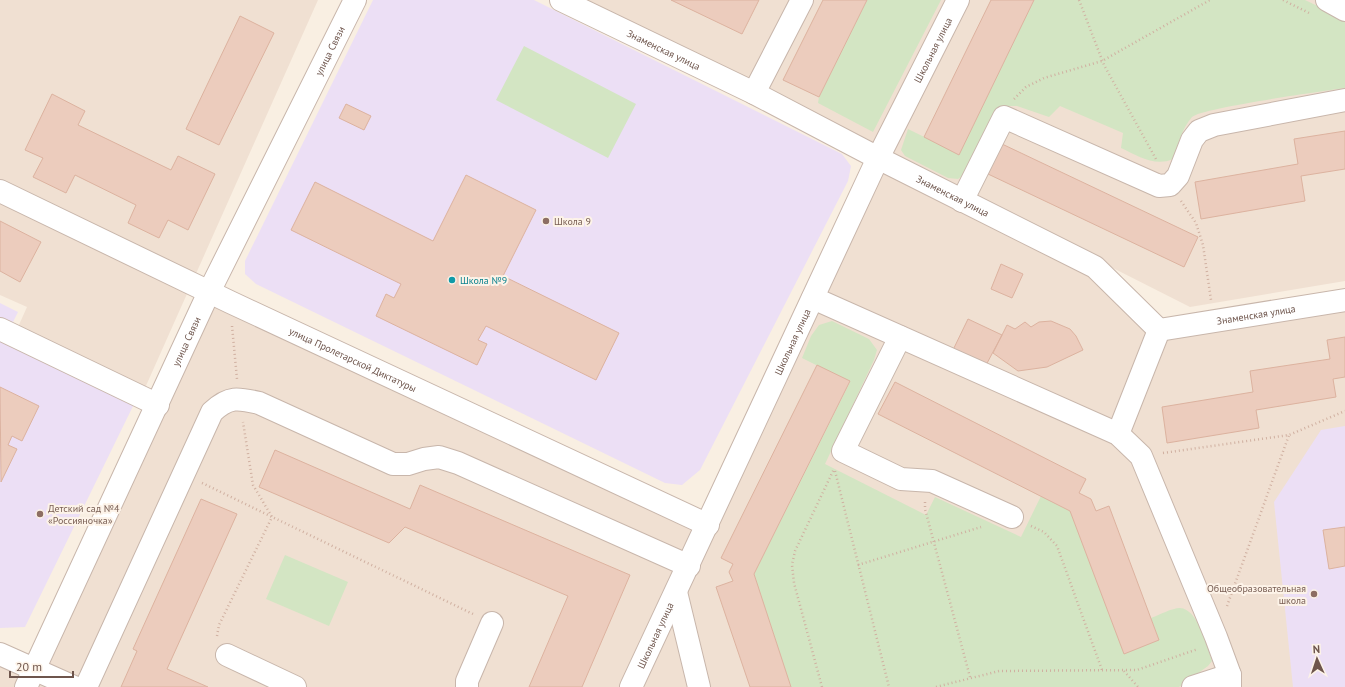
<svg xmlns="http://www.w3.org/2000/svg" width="1345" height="687" viewBox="0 0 1345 687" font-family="'PT Sans',sans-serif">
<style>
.residential{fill:#f0e0d2}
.education{fill:#ecdff5}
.green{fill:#d3e5c3}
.building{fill:#ecccbd;stroke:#dcb29f}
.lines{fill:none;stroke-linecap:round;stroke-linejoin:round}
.minor-casing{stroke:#c8b6ab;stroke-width:24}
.path{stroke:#d0b0a1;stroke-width:2.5;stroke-dasharray:1 3;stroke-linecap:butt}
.minor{stroke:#fff;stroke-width:22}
.education-dot{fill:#8d6e63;stroke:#fdf3e8;stroke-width:1.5}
.culture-dot{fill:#0f9aa8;stroke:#fdf3e8;stroke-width:1.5}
.labels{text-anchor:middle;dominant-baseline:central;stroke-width:4;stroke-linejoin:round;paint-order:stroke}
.street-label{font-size:10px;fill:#6e554c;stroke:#fdf3e8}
.education-label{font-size:10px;fill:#785e54;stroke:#fdf3e8;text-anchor:start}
.culture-label{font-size:10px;fill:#0d838f;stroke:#fdf3e8;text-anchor:start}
</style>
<rect width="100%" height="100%" fill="#f9efe2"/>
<path class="residential" d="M0,0h318l-173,388 -127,-61 9,-20 -27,-12z
M583,0h762v281l-155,26z
M878,158l217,109 64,63 186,-30v387h-1345v-36l42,18 169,-372 497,228z"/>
<path class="education" d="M373,0h161l308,154 9,12 -3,15 -148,289 -18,15 -17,-2 -409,-199 -11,-10v-13z
M0,303l18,9 -13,26 130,64 -110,225 -25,1z
M1345,426v261h-52l-19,-185 47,-72z"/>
<path class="green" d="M867,0h74l-68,132 -55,-29 1,-6z
M1034,0h271l40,19v69c-21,3 -144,20 -153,29 -10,11 -14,28 -19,42 -18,8 -35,-3 -52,-11l2,-15 -63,-27 -11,11 -32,-11h-13l-38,67 -8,6 -10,-1 -43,-22 -4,-6 7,-21 51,25z
M524,46l112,58 -28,54 -112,-58z
M832,321l37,18 8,11 -3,10 -49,104 101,51 9,-18 86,40 20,-41 29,15 54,142 35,-13 -8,-22c8,-3 21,-10 29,-10 18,1 27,38 32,53l-4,5 -29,21h-388l-37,-113 96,-192 -48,-24 9,-22 8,-11z
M285,555l63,27 -19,44 -63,-27z"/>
<path class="building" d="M671,0h88l-17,34z
M823,0h44l-48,97 -36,-17z
M991,0h43l-75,155 -35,-18z
M240,16l34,17 -55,112 -33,-16z
M52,94l33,17 -7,14 93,45 7,-14 37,18 -27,56 -20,-10 -9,18 -31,-15 8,-18 -61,-30 -9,18 -33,-16 10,-19 -18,-8z
M346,104l25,12 -7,14 -25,-12z
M1345,131v38l-44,7 4,25 -104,18 -6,-37 103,-18 -4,-25z
M1002,144l196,93 -14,30 -196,-93z
M466,175l70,35 -33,66 116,57 -23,47 -110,-54 -8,14 9,4 -10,21 -101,-49 10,-22 8,4 7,-14 -110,-54 24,-48 118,59z
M0,221l41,21 -21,40 -20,-11z
M1001,264l22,10 -11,24 -21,-9z
M968,319l34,16 -17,32 -33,-15z
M1051,321l19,8 6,7 7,14 -36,17 -29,4 -25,-18 14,-28 8,4 10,-7 6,5 8,-5z
M1345,337v40l-12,2 3,18 -80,13 3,18 -92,15 -5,-36 91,-15 -3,-21 80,-12 -3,-19z
M817,365l33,16 -96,193 37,113h-41l-34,-100 17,-6 -4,-9 4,-8 -12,-6z
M895,382l191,97 -7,14 12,6 5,12 13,-5 50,134 -35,14 -54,-143 -192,-97z
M0,387l39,19 -17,35 -10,-5 -4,9 9,4 -16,33z
M275,450l135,59 10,-24 210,90 -48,112h-53l39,-91 -163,-69 -16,16 -130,-56z
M201,499l36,15 -70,155 41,18h-87l16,-36 -4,-2z
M1345,527v39l-16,3 -6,-39z"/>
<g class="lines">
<g class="minor-casing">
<g id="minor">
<path id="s1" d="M561,0l193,93 124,65 217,109 64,63 186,-30"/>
<path d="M1327,0l18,10"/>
<path d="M754,93l48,-93"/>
<path id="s2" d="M0,191l230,111 478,223"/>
<path d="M962,201l42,-84 155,69 11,-1 8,-9 14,-36 7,-9 15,-6 131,-25"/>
<path d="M813,298l305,136 23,22 75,181 14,38v12"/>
<path d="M0,329l158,76"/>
<path d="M900,337l-57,114 58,28 31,2 80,36"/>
<path d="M1118,434l41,-104"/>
<path d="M676,592l23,95"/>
<path d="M0,654l74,33"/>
<path d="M227,655l68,32"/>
<path id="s3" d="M26,687l183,-395 146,-292"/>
<path d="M86,687l126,-275c17,-16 26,-14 47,-9l134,61h15l16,-5 15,-2 19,6 231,103"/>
<path d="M467,687v-6l25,-58"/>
<path id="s4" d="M631,687l247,-529 80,-158"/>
<path d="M1193,687l37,-12"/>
</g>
</g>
<path class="path" d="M1079,0l25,65 53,96
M1283,0l26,13
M1014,99l12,-12 18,-9 58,-17 108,-61
M1181,201l15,22 7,22 8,55
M232,326l5,53
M1163,453l126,-18 56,-24
M835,471l54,216
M202,483l271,131
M925,502v7l45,168
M1031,526l13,6 13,14 45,124
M858,565l123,-38
M1227,606l62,-171
M217,636l2,-11 53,-108 -19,-32 -10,-63
M1124,671l14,16
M822,687l-28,-104 -2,-18 3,-14 39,-82
M936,687l63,-16 138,-1 61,-21"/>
<use href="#minor" class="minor"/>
</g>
<g class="education-dot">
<circle cx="546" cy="221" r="4"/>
<circle cx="40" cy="514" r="4"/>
<circle cx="1314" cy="594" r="4"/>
</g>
<circle class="culture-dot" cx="452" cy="280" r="4"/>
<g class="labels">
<g class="street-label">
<text stroke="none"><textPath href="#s1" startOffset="114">Знаменская улица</textPath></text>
<text stroke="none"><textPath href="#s4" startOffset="705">Школьная улица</textPath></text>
<text stroke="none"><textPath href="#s3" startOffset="705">улица Связи</textPath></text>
<text stroke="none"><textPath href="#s1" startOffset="438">Знаменская улица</textPath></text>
<text stroke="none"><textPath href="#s1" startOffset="785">Знаменская улица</textPath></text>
<text stroke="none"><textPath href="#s3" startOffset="381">улица Связи</textPath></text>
<text stroke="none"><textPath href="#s4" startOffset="381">Школьная улица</textPath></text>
<text stroke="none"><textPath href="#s2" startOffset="391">улица Пролетарской Диктатуры</textPath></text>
<text stroke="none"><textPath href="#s4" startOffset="57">Школьная улица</textPath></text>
</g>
<g class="education-label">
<text x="554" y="221">Школа 9</text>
<text x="48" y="508">Детский сад №4<tspan x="48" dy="12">«Россияночка»</tspan></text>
<text x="1306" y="588" text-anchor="end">Общеобразовательная<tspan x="1306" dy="12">школа</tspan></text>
</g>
<g class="culture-label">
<text x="460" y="280">Школа №9</text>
</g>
</g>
<g transform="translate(1317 659) rotate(357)" stroke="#fdf3e8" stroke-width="3" paint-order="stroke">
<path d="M0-3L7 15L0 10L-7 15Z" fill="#6e554c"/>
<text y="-6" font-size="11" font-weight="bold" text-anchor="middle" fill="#6e554c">N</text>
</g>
<path d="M10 671v6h63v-6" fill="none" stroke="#6e554c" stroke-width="2"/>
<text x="16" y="671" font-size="12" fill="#6e554c" stroke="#fdf3e8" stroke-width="3" paint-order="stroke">20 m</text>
</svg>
